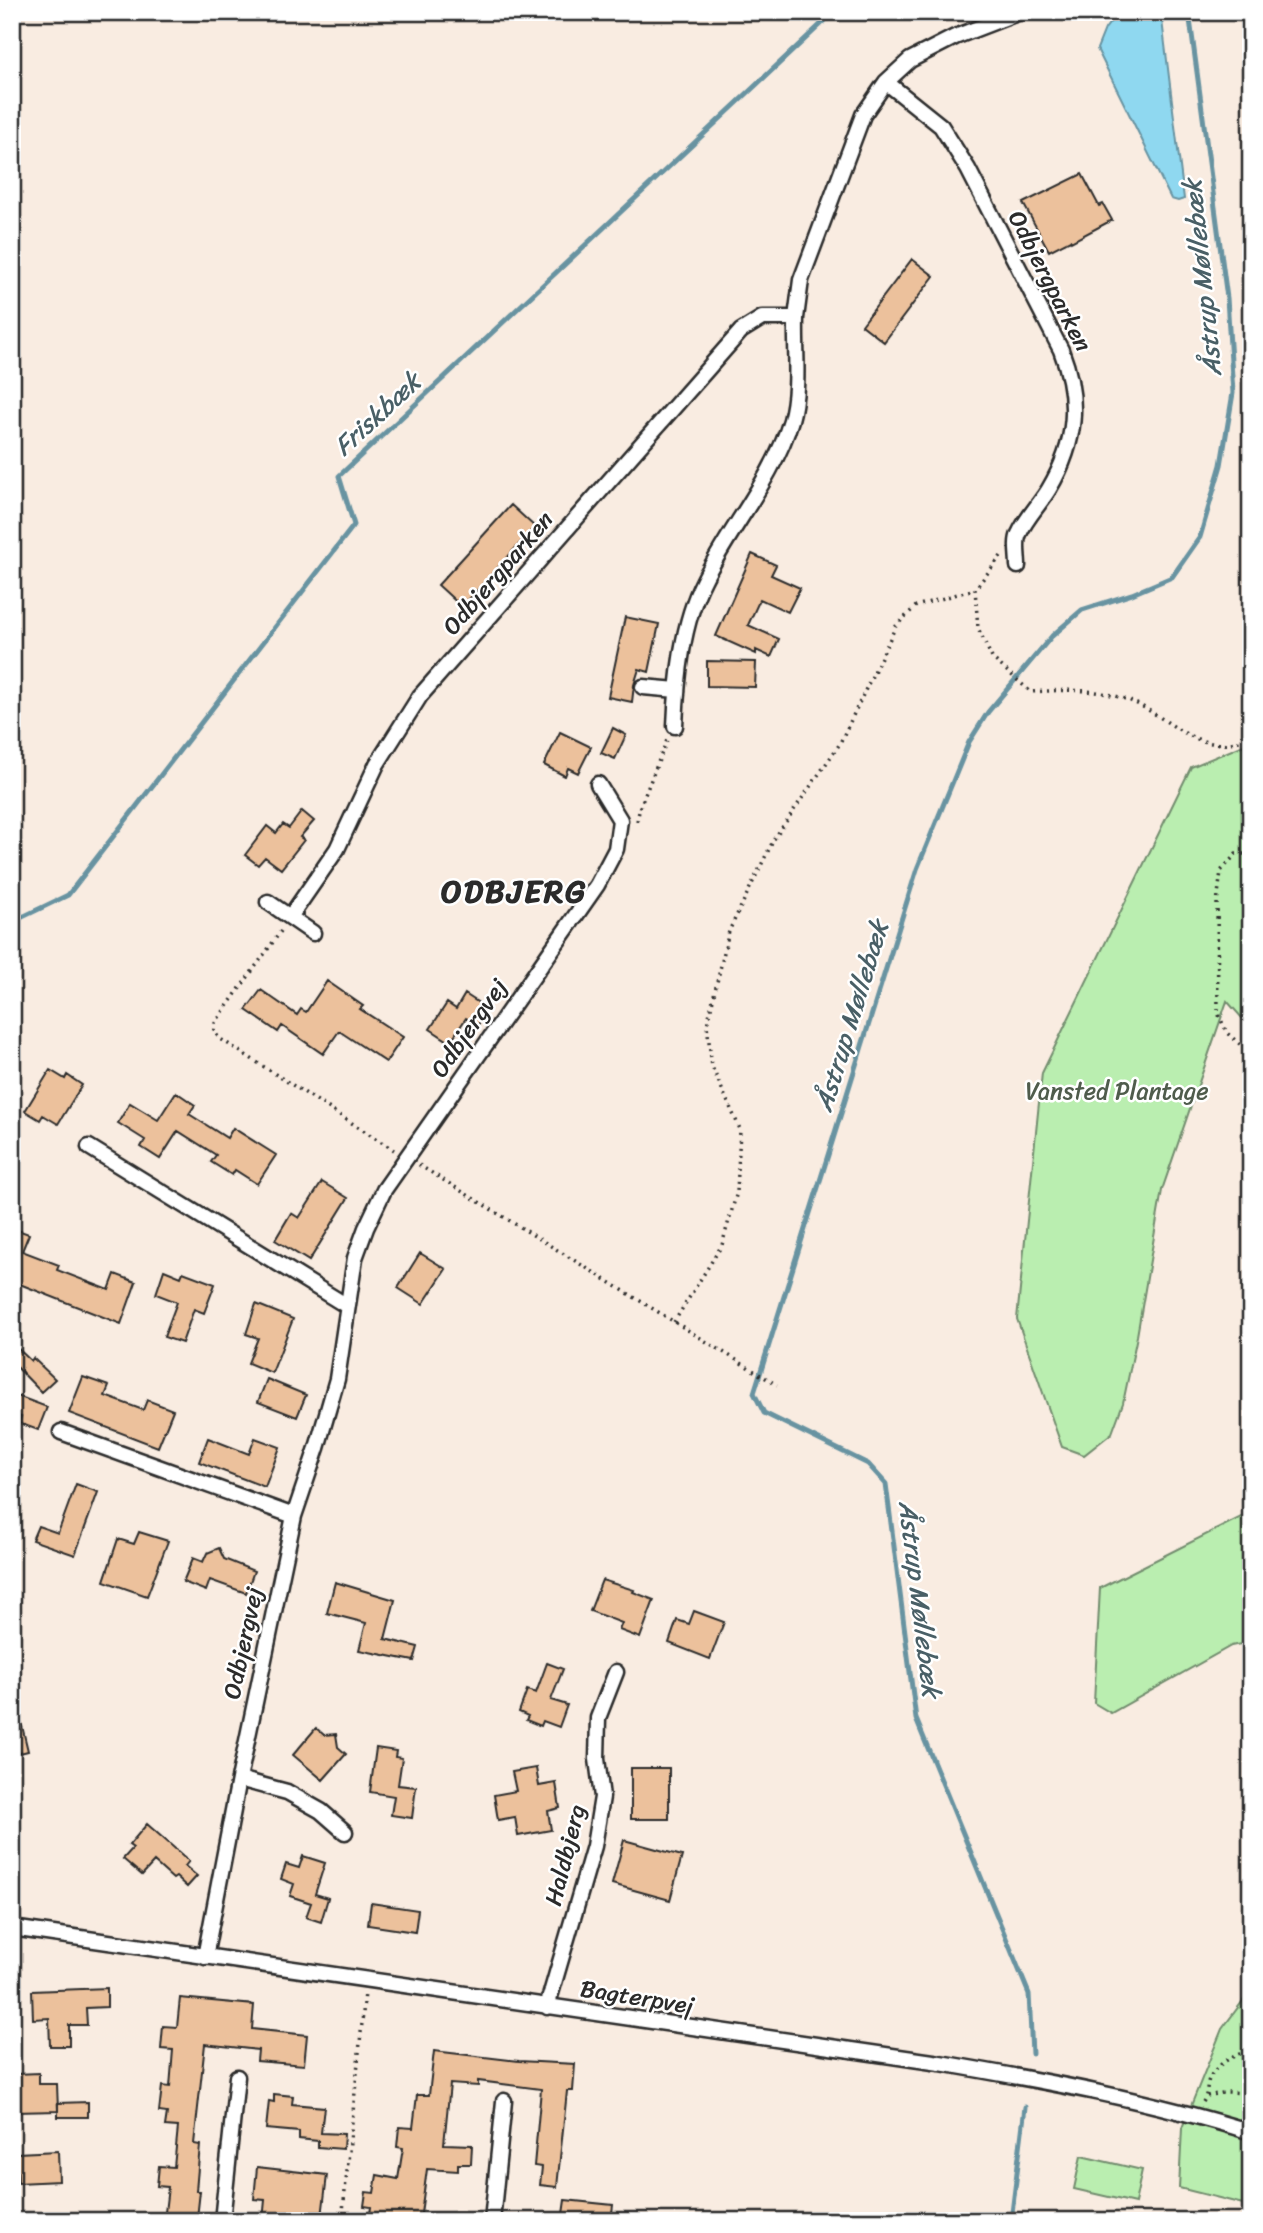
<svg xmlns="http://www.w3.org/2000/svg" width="1263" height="2233" viewBox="0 0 1263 2233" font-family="Sriracha,sans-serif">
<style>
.green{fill:#baeeb0;stroke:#728c6e;stroke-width:2}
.water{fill:#8fd8f0;stroke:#6793a1;stroke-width:2}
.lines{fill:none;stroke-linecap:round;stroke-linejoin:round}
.stream{stroke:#6793a1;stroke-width:5}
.building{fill:#ecc19c;stroke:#2b2b2b;stroke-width:2}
.street-casing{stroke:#2b2b2b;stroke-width:19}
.path{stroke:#2b2b2b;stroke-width:3.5;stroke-dasharray:2 5;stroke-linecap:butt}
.street{stroke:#fff;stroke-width:14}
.labels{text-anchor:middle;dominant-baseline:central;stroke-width:5;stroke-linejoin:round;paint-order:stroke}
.street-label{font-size:24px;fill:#2b2b2b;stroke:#fff}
.park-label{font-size:24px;fill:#4f5c4c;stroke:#fff}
.water-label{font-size:26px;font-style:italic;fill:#495f66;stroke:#fff}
.district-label{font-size:32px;font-weight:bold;letter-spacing:2px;fill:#2b2b2b;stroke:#fff}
</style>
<rect width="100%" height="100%" fill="#f9ece1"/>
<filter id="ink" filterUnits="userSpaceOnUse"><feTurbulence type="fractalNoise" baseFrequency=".0143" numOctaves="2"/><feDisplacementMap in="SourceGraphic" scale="14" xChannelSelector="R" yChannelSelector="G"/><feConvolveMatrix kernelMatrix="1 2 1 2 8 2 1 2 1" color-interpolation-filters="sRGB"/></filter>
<g filter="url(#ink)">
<path class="green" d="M1251,742v286l-24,-27 -65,189 -25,146 -14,67 -11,30 -28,22 -22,-8 -45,-128 25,-246 149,-306z
M1249,1513l2,129 -20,4 -120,67 -17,-10 6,-115z
M1251,1990v216l-72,-18 3,-60 40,-99z
M1081,2156l61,14 -7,33 -61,-14z"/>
<path class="water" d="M1118,12h43l23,187 -6,2 -7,-2 -74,-150 8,-20z"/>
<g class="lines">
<path class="stream" d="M12,922l56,-27 286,-370 -15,-49 495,-464
M1032,2054l-3,-60 -113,-275 -30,-235 -18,-20 -104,-51 -10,-20 163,-524 52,-127 19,-30 64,-76 30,-26 50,-16 40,-17 28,-40 21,-72 12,-72 -6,-95 -38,-286
M1011,2221l14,-114"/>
</g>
<path class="building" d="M1082,174l17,32 4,-2 9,16 -41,22 -1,-2 -21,11 -26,-48z
M912,259l22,17 -50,66 -22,-17z
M511,505l24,22 -73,80 -24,-22z
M752,554l24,11 -5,10 29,13 -12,24 -28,-13 -12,26 31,14 -8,18 -15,-7v4l-40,-18z
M625,617l34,7 -10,48 -10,-3 -5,16 -2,17 -24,-5z
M707,661l49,1 -1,25 -48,-1z
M613,728l13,7 -11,24 -14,-6z
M560,732l31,15 -13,26 -10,-5 -3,8 -21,-11z
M302,811l12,10 -14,16 4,3 -23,29 -16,-12 -7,8 -13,-10 22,-29 9,7 7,-9 6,4z
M327,981l36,25 -3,3 43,28 -17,25 -47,-31 -16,23 -41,-28 -4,6 -32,-22 15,-20 36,25 4,-6 5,3z
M465,994l23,15 -10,16 -12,-7 -16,24 -20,-13 17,-26 9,6z
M50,1070l15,9 2,-4 15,10 -24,39 -15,-9 -3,5 -15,-9z
M176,1092l19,13 -6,9 38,24 6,-10 43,27 -19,29 -22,-14 -3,5 -21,-13 5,-7 -38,-24 -18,28 -19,-12 4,-7 -27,-17 12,-20 28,17z
M322,1182l26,16 -39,63 -34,-21 16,-27 8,5z
M12,1228l17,6 -7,17 37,14 -2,5 52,20 6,-16 21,8 -15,42 -109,-43z
M420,1253l26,16 -23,35 -25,-16z
M164,1270l17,7 2,-5 32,12 -11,29 -10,-4 -12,34 -18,-6 13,-35 -21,-8z
M256,1304l37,15 -21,54 -24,-10 10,-25 -12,-4z
M12,1343l19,18 2,-3 22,21 -14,13 -29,-30z
M83,1377l26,9 -4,10 38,14 4,-10 26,10 -15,37 -89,-34z
M267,1379l39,16 -9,22 -39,-15z
M12,1394l35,13 -9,23 -19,-7 2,-6 -9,-3z
M208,1438l41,16 6,-16 25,9 -15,40 -66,-25z
M76,1484l22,8 -23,63 -43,-15 6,-14 20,7z
M139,1532l29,9 -21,55 -43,-15 14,-42 16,5z
M219,1548l5,11 30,12 -8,22 -36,-13 -4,11 -23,-9 10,-24 10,4 4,-9z
M602,1580l32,10 -1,2 21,8 -14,38 -21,-8 3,-7 -32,-12z
M335,1582l60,18 -10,39 33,8 -4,14 -55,-11 7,-27 -39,-10z
M694,1611l30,11 -14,37 -41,-16 8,-23 12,4z
M547,1663l16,6 -12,31 16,5 -8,22 -16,-6 -2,5 -15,-6 2,-4 -9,-4 8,-22 9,3z
M18,1709l10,42 -16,4v-45z
M316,1728l8,7 12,-1 2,13 8,7 -23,26 -30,-25z
M376,1748l20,3 -1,6 7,1 -4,27 18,2 -4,31 -21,-3 3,-19 -24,-4z
M536,1768l3,18 17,-3 4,25 -12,3 3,19 -33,6 -3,-19 -17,3 -4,-25 22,-4 -4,-19z
M631,1768h38v51h-38z
M147,1824l42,37 -4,5 12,10 -10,11 -11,-10 -3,2 -19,-17 -12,13 -19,-16 10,-11 -4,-3z
M624,1840l58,16 -12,44 -58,-16z
M303,1856l22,7 -10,31 13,4 -7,24 -15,-5 5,-14 -21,-7 4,-12 -13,-5 5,-15 13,4z
M371,1903l47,7 -3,22 -47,-7z
M107,1988v19l-21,1 1,17h-18v21h-19l-1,-28 -16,1 -1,-28z
M180,1998l74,7 -2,24 55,6 -3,30 -47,-4 1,-11 -53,-6 -11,100 6,1 -4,46h4l-3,27h-4v3h-29l4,-34 -11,-1 2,-20 15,1 4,-40 -13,-1 2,-13 -8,-1 3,-26 8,1 3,-37 -12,-1 2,-23 14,1z
M434,2051l85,10 56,3 -2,27h-6l-10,96 -17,-2 2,-18 -8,-1 7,-77 -63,-8v5l-28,-2 -6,60 28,1 -1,19h-13v7l-31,-2 -7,52h-51l2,-14 -7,-1 2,-14 8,1 3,-18 21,4 5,-31 -6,-1 2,-20 14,1 4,-33h12z
M39,2073v11h18l1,27 -43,1 1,-38z
M274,2094l19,2 -1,8 32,3 -3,26 23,1 -1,15 -25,-2v-6l-19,-2v-7l-33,-3 3,-28 5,1z
M88,2102v15h-30v-14z
M58,2151l1,30 -41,2 -1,-30z
M257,2167l70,8 -5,42 -32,-4 -1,8h-26l2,-21 -11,-1z
M565,2200l48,5 -2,16h-49z"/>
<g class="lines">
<g class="street-casing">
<path id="street" d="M886,82l55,44 27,43 93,181c19,49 16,92 -12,139 -9,15 -23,29 -30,45 -4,8 -1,22 -1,32
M796,318l5,-38 62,-165 23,-33 24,-22 45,-23 65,-25
M643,687l34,3
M268,902l45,31
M290,917l47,-68 40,-85 43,-68 321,-365 21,-13h34c-1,33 4,70 -5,102 -16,55 -61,108 -87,160 -22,43 -27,98 -29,146
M89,1147l258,159
M61,1432l233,84
M239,1779l48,13 34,19 24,21
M12,1928l928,135c105,18 209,37 311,69
M205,1957l34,-178 55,-263 23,-68 20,-69 18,-121 11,-30 18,-38 213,-305 19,-36 4,-29 -22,-36
M547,2007l47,-161 8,-49 -5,-38 1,-41 18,-46
M222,2221l15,-144
M492,2221l12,-120"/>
</g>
<path class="path" d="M1001,556l-26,33 3,39 14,30 39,34c31,-2 61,-4 91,6 46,14 76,65 129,38
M637,821l3,-14 27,-67
M1251,854h-15l-15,17 -4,32 1,110 9,20 24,21
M281,931l-66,92 -1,8 5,7 175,112
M419,1165l358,220
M674,1322l48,-77 15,-53 3,-63 -28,-62 -5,-42 22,-94 45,-92 65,-94 57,-119 20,-20 59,-17
M1207,2096l20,-4 24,1
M1203,2102c5,-8 3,-15 6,-23 8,-16 25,-24 42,-29
M342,2221l23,-228"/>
<use href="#street" class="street"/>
</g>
</g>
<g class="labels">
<g class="street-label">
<text transform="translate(1050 281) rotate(63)">Odbjergparken</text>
<text transform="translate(498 573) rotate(-49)">Odbjergparken</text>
<text transform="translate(469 1028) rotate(-55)">Odbjergvej</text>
<text transform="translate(243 1643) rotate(-78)">Odbjergvej</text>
<text transform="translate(565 1855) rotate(-76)">Haldbjerg</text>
<text transform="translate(637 1997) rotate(9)">Bagterpvej</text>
</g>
<g class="park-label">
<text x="1117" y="1091">Vansted Plantage</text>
</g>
<g class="water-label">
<text transform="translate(1202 278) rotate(-96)">Åstrup Møllebæk</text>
<text transform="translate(377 414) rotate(-43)">Friskbæk</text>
<text transform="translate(851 1016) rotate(-73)">Åstrup Møllebæk</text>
<text transform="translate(920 1599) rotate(83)">Åstrup Møllebæk</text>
</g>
<g class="district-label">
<text x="514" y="891">ODBJERG</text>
</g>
</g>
<rect width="1263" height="2233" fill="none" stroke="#fff" stroke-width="42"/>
<rect x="21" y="21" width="1221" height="2191" fill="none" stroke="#2b2b2b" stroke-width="2.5" filter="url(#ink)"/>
</svg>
